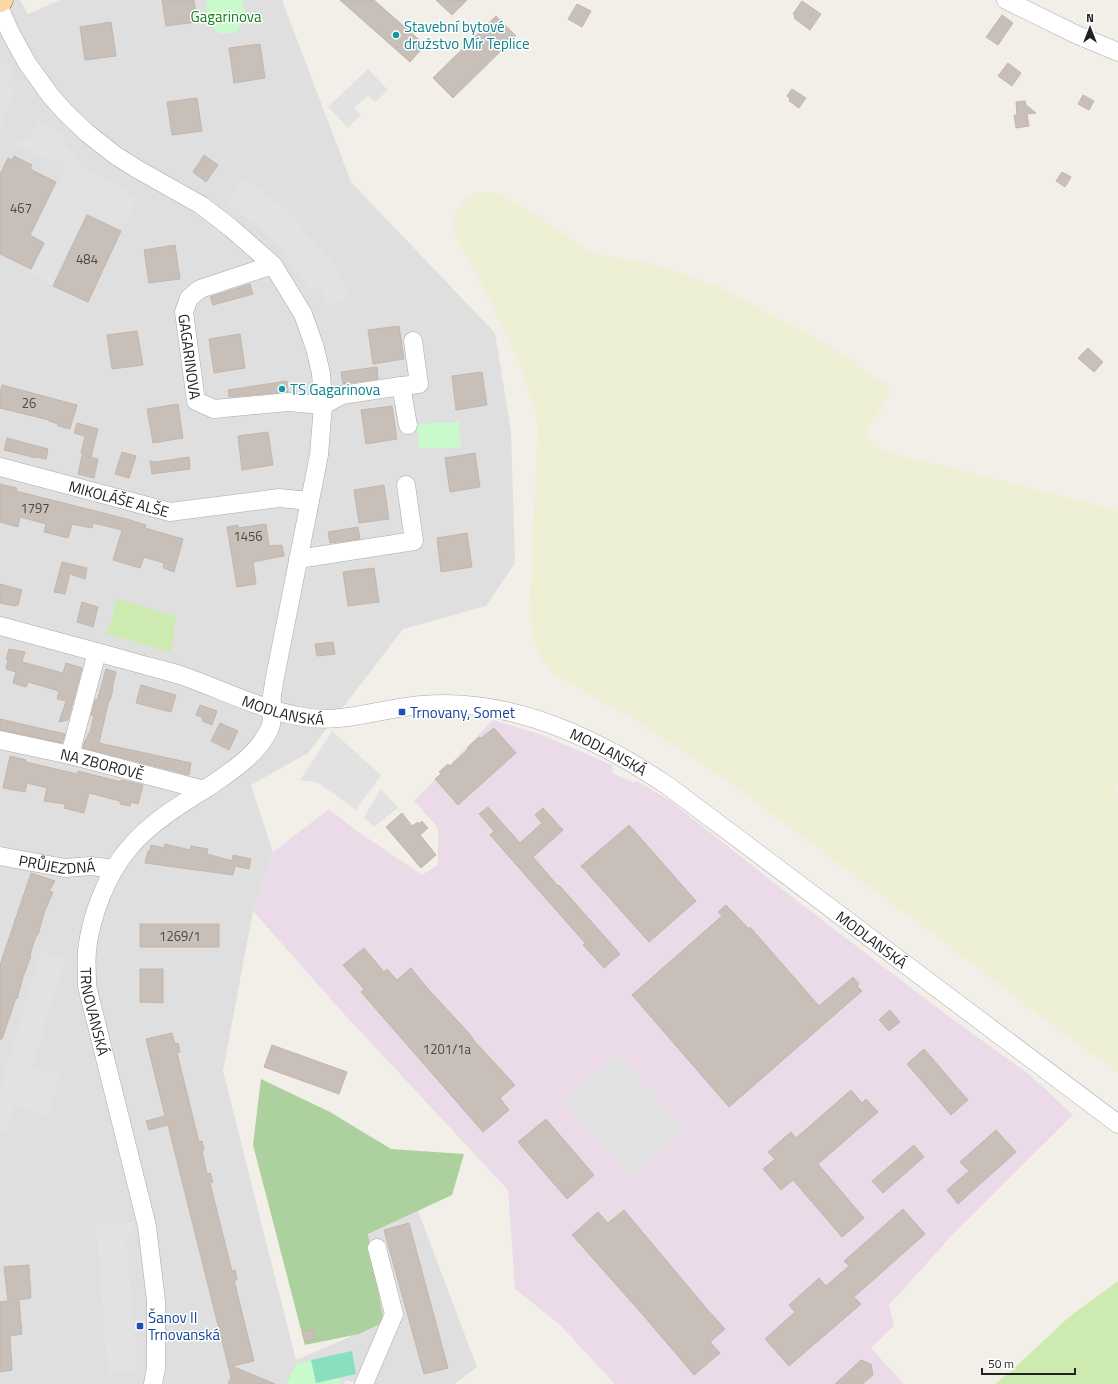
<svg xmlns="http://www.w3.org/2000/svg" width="1118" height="1384" viewBox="0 0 1118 1384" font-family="'Titillium Web',sans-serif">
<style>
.residential{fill:#e0dfdf}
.industrial{fill:#ebdbe8}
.farmland{fill:#eef0d5}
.grass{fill:#cdebb0}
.forest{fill:#add19e}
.park{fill:#c8facc}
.pitch{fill:#88e0be}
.parking{fill:#e2e2e2}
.building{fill:#c7bfb8;stroke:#c4b6ab}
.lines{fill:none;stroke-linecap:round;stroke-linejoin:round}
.minor-casing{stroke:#a9a9a9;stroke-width:19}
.major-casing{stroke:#a06b00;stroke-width:23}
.minor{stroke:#fff;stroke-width:18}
.major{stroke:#fcd6a4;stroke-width:22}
.culture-dot{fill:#0f9aa8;stroke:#fff;stroke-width:1.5}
.transit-dot{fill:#1a4fb4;stroke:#fff;stroke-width:1.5}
.labels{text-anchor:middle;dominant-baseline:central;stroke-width:3;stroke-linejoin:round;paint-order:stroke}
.number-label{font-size:13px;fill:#4b4948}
.park-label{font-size:15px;fill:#0c8416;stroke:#fff}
.culture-label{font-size:15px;fill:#0d838f;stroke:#fff;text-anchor:start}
.street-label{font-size:15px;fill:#222;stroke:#fff}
.transit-label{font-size:15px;fill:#164399;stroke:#fff;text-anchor:start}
</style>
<rect width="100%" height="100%" fill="#f2efe9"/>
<path class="residential" d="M0,0h20l8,14 32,-14h222l69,182 144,151 16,98 4,132 -29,43 -83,23 -95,124 -57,32 22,67 -20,59 -30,160 73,289 88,-38 -16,-88 50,-23 59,156 -23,17h-97l-11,-4 -2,4h-344z"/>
<path class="industrial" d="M493,720l49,15 70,30 1,8 20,10 4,-2 32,19 132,104 150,114 79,57 43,40 -118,117 -66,73 5,21 -23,22 33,36h-289l-56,-60 -44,-35 -7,-99 -162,-174 -93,-105 20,-59 56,-43 21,17 72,49 16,-10v-37l-24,-27z"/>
<path class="farmland" d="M479,192h10l11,2 46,27 44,31 16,4 49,8 62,22 94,49 30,18 34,25 10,4 5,7 -1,7 -20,29 -2,11 7,10 24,10 45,9 175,46v272l-3,7 3,2v280l-69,-49 -96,-74 -217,-162 -107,-71 -74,-40 -13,-16 -8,-17 -5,-32 9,-182 -2,-14 -8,-27 -15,-40 -36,-73 -21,-37 -3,-14 3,-13 10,-13z"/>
<path class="grass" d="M117,599l59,17 -5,36 -64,-18z
M1118,1281v103h-123l14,-11 60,-56z"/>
<path class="forest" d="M261,1079l69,33 61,37 73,5 -12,41 -84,39 16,88 -25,12 -54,11 -52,-200z"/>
<path class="park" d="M209,0h33l4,17 -10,15 -15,2 -13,-10 -2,-21z
M459,422l2,25 -42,2 -2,-25z
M312,1361l4,22 24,-5 1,6h-54l9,-20z"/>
<path class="pitch" d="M352,1351l4,23 -40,9 -5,-23z"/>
<path class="parking" d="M0,64l12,4 2,7 -7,11 9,4 -16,39z
M368,69l20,21 -13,12 -7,-6 -14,12 7,7 -13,13 -20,-21z
M37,119l29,18 -3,7 19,21 55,33 -14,30 -37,-16 -35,73 -20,-12 15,-30 -14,-8 34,-66 -8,-14 -4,8 -39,-19 13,-5z
M242,177l40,29 29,32 21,24 17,35 -19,10 -11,-21 -9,4 -27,-39 -22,-22 -34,-27z
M332,731l49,44 -25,35 -39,-28 -17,-2z
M381,789l17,19 -24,19 -10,-10z
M41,951l24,9 -33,107 28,9 -13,40 -33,-11 -9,30 -5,-2v-44z
M618,1054l68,77 -54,47 -68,-76z
M133,1222l2,16 -9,1 12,133 -30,2 -12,-150z"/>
<path class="building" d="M162,0h32l3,22 -31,4z
M340,0h34l51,45 -15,17z
M436,0h31l-15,15z
M802,1l19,13 -11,16 -16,-12 1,-2 -2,-2z
M577,4l14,7 -9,16 -14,-8z
M1002,15l11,8 -15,22 -12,-8z
M496,16l20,20 -63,62 -20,-20z
M111,22l5,34 -31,4 -5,-33z
M260,44l5,34 -31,5 -5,-35z
M1008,63l13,10 -9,13 -14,-10z
M792,89l14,9 -7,10 -10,-7 1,-2 -3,-3z
M1083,95l11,6 -5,9 -11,-6z
M197,98l5,33 -30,4 -5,-33z
M1025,101l1,4 10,8 -9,1 2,12 -13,2 -2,-13h3l-1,-13z
M204,155l14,10 -12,17 -13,-10z
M14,156l18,9 -2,4 26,13 -26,53 14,8 -13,26 -31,-15v-80l8,-16 4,2z
M1062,172l9,5 -6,10 -9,-6z
M87,215l34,16 -33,71 -35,-16z
M175,245l5,34 -31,4 -5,-33z
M250,284l3,10 -40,11 -3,-8z
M399,326l5,33 -31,5 -5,-34z
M137,331l6,34 -31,4 -5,-34z
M240,334l5,34 -31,5 -5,-34z
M1088,348l15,14 -9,10 -16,-14z
M377,367l1,12 -35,5 -2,-12z
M482,372l5,33 -31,5 -4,-34z
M287,381l1,11 -59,5 -1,-7z
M2,385l75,20 -7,24 -12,-3v-2l-9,-3v-1l-49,-12v-15z
M178,404l5,34 -30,5 -6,-34z
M392,406l5,33 -31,5 -5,-34z
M77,423l21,6 -7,28 -10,-4 4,-17 -11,-3z
M268,432l5,33 -31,5 -4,-34z
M7,438l41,11 -2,10 -9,-2 -1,1 -32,-8z
M122,452l14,4 -7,22 -14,-4z
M475,453l5,34 -30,5 -5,-34z
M82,455l16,4 -4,19 -16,-4z
M189,457l1,12 -38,5 -2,-13 6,1z
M0,484l17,4 -1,3 111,28 19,6 -1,3 38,11 -9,33 -11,-4 1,-5 -20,-6 -4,11 -27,-8 9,-30 -29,-7 -1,5 -20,-4 -4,14 -24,-6 2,-8 -26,-7 -2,10 -18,-5z
M384,485l5,34 -30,4 -5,-33z
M266,524l3,22 13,-1 2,11 -31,6 3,22 -19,3 -10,-60 11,-2v3z
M358,527l2,12 -30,4 -2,-11z
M467,533l5,34 -31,5 -4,-34z
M62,562l25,6 -2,11 -15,-5 -5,20 -11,-2z
M374,568l5,34 -31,4 -5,-34z
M0,584l22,6 -4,15h-3v1l-15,-3z
M82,602l16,5 -5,20 -16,-5z
M333,642l2,12 -18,2 -2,-12z
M9,649l16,3 -3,10 41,11 3,-10 16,5 -14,52 -9,2 7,-21 -9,-2 2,-8 -31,-9 -2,5 -13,-4 3,-11 -10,-3 2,-10h-2z
M106,669l10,3 -4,17h1l-3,12 -1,-1 -10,43 92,20 -2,12 -106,-27 2,-8h1l3,-7h1l4,-18h-3l4,-15h2l1,-2z
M141,685l35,10 -5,17 -35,-9z
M200,705l17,6 -5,14 -10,-4 1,-3 -7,-3z
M0,719l65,15 -3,9 -62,-13z
M220,723l18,8 -9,19 -18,-9z
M494,728l22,25 -58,52 -23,-26 6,-5 -2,-2 9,-8 2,2 18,-17 -1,-1 12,-11 2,1z
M10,756l16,4v2l51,12 1,-3 43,11v-2l22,5 -5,19 -7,-2 -1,4 -10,-2v-3l-31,-8 -5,20 -20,-5 1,-4 -21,-3 3,-13 -20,-5 -2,9 -22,-4z
M488,807l32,36 22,-20 -7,-8 8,-7 20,22 -30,27 25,29 1,-1 61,69 -16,14 -21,-23 2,-2 -95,-108 4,-4 -15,-17z
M402,813l10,13 6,-4 1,2 3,-3 6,7 -8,7 16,20 -15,13 -35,-41z
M629,825l67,76 -47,41 -68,-76z
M165,844l25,6 1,-4 17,3 -1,5 25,7 1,-6 18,4 -2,10 -14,-3 -2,9 -88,-12 3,-12h2l1,-6 13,3z
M31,873l24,8 -6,10 4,1 -9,21 -6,22 -1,-1 -4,11 -3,10 1,1 -8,21 -6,22 -1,-1 -14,41h-2v-74z
M726,905l23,24 1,-2 69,79 34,-29 6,7 -2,2 5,5 -133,116 -97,-112 90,-79 -4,-4z
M140,924h79v23h-79z
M364,948l20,24 3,-3 10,11 14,-12 17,21 40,43 11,15v-1l36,39 -15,13 9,12 -26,22 -122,-140 3,-3 -21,-24z
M140,969h23v34l-23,-1z
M890,1010l10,12 -11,9 -10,-11z
M172,1033l3,11 3,-1 2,9 -3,1 22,89 3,-1 2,9 -2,1 5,23 3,-1 3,9 -3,1 22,88 3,-1 2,10h-3l20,81 -22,5 43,18h-47l3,-7 -63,-252 -19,5 -3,-9 19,-5 -19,-77z
M272,1045l75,27 -8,22 -75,-27z
M924,1049l44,51 -17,15 -44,-51z
M851,1090l11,13 4,-4 12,13 -60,52 46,54 -22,19 -49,-57 -12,10 -18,-21 12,-10 -7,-7 23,-20 5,6z
M546,1119l48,56 -27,24 -49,-57z
M996,1130l20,22 -58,52 -11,-14 22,-19 -9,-9z
M914,1145l10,12 -41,36 -11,-12z
M903,1209l22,25 -71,63 7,7 -72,62 -24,-27 30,-27 -6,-7 30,-27 7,8 23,-20 -5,-5z
M624,1210l83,99 18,20 -15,13 10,11 -26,22 -51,-60 -71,-80 26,-23 10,11z
M409,1223l39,145 -24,6 -40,-144z
M29,1265l2,33 -12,2 3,34 -12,2 2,34 -12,2v-70l8,-1 -4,-34z
M313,1329l3,10 -11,3 -3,-10z
M861,1360l10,4 2,11 -11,9h-27z"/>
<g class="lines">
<g class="minor-casing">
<g id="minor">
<path d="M1006,0l69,34 43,18"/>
<path id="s1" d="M0,9l10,23 17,31 23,32 15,17 22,21 28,22 22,14 64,36 30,23 42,37 30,49 12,34 6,25 2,32 -4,50 -44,222c-1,6 -2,12 -3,18 -1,11 2,22 -2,33 -12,27 -40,44 -63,60 -27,17 -56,34 -77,59 -23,26 -39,69 -43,103 -1,12 0,24 0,36l60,240 9,75v67l-3,16"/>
<path id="s2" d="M273,265l-73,24 -11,9 -5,14 12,89 18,8 74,-7 35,3 19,-10 59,-9 7,39"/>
<path d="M401,386l18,-2 -6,-43"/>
<path id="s3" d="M0,467l170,45 109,-14 31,3"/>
<path d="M298,559l116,-18 -8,-56"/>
<path id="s4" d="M0,626c41,11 82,22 122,33 20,6 39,10 58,16 41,14 81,35 123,42 40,7 79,-9 119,-12 88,-8 175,33 246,81l450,338"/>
<path id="s5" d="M0,740l70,15 134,35"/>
<path d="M70,755l27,-103"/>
<path id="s6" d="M0,856l65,12 26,-2 23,3"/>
<path d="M364,1384l30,-70 -17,-66"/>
</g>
</g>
<g class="major-casing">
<path id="major" d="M0,1l2,-1"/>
</g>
<use href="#minor" class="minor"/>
<use href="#major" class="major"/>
</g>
<g class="culture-dot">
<circle cx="396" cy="35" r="4"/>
<circle cx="282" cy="389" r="4"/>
</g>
<g class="transit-dot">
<rect x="398" y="708" width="8" height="8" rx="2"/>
<rect x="136" y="1322" width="8" height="8" rx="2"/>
</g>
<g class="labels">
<g class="number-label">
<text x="21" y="208">467</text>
<text x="87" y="259">484</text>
<text x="29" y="403">26</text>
<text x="35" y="508">1797</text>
<text x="248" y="536">1456</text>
<text x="180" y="936">1269/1</text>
<text x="447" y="1049">1201/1a</text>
</g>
<g class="park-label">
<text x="226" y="16">Gagarinova</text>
</g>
<g class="culture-label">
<text x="404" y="26">Stavební bytové<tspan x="404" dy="17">družstvo Mír Teplice</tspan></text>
<text x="290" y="389">TS Gagarinova</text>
</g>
<g class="street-label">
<text stroke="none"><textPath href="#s2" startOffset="151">GAGARINOVA</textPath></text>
<text stroke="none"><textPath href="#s3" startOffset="123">MIKOLÁŠE ALŠE</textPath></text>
<text stroke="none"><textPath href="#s4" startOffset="296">MODLANSKÁ</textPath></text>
<text stroke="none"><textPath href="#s4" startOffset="632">MODLANSKÁ</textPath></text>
<text stroke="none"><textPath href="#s5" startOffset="105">NA ZBOROVĚ</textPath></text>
<text stroke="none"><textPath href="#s6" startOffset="58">PRŮJEZDNÁ</textPath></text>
<text stroke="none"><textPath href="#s4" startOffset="956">MODLANSKÁ</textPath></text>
<text stroke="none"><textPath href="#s1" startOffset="1222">TRNOVANSKÁ</textPath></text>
</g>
<g class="transit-label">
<text x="410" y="712">Trnovany, Somet</text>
<text x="148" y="1317">Šanov II<tspan x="148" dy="17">Trnovanská</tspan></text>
</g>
</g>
<g transform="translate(1090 28)" stroke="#ffffff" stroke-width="3" paint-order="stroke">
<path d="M0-3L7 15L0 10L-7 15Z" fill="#222222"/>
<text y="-6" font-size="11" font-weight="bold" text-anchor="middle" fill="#222222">N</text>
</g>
<path d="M982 1368v6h93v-6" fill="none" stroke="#222222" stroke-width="2"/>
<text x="988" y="1368" font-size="12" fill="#222222" stroke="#ffffff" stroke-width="3" paint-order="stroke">50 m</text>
</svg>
